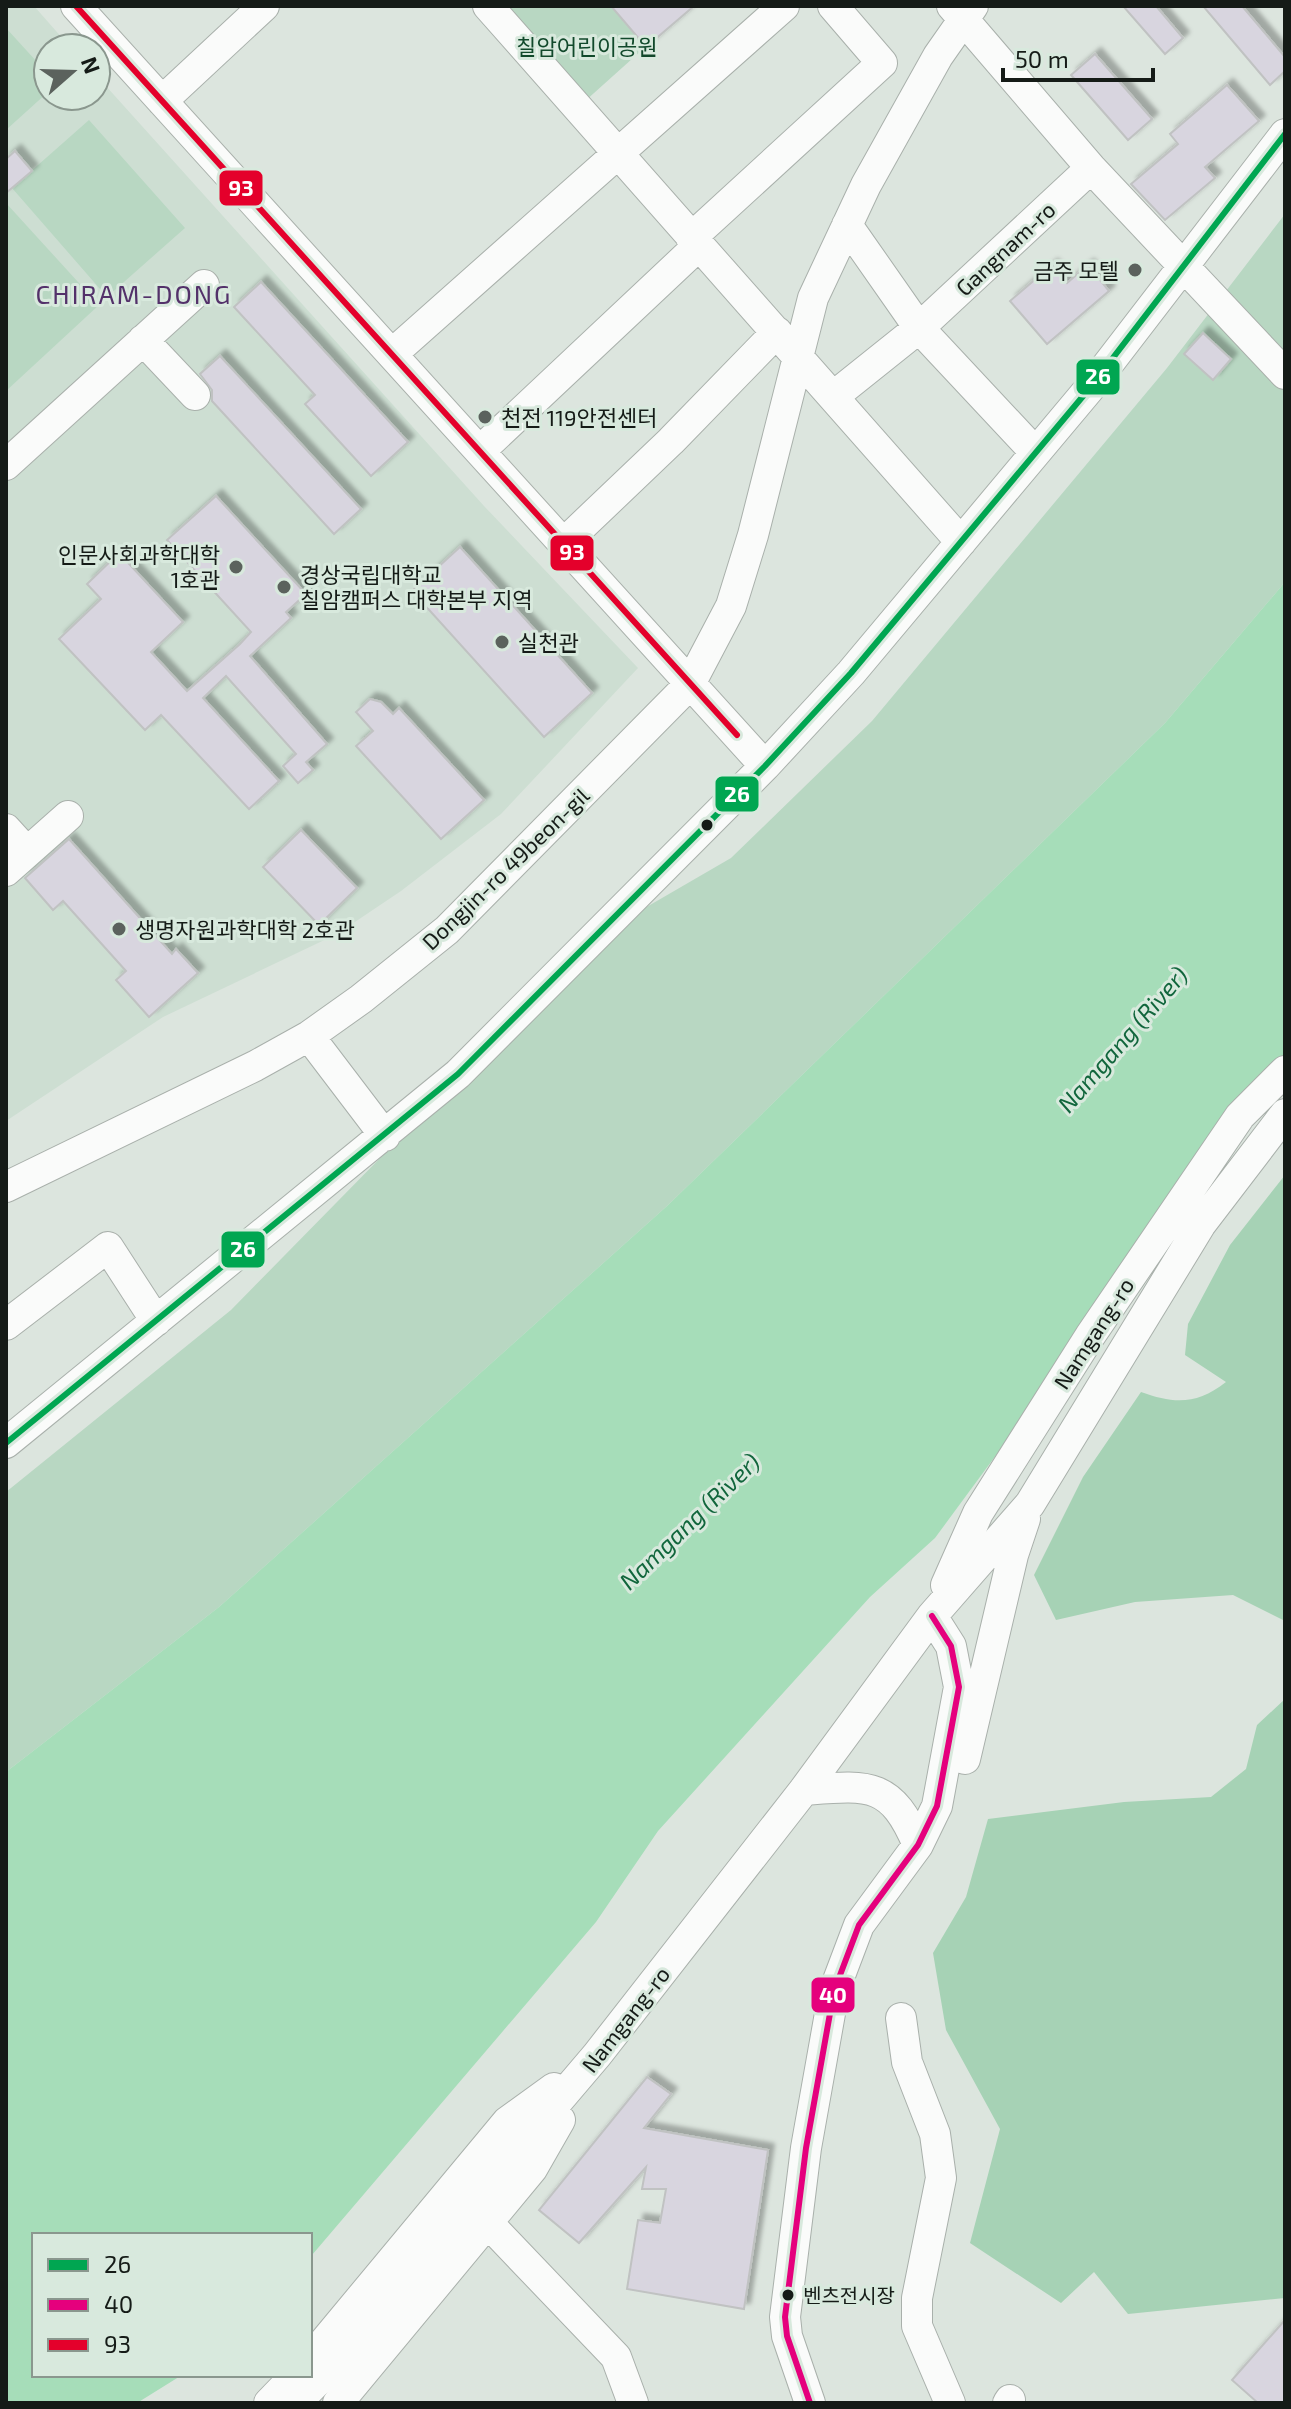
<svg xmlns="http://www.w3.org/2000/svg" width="1291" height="2409" viewBox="0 0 1291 2409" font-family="'Exo 2','Noto Sans KR',sans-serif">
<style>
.built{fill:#cdded2}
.green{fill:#b8d7c2}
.forest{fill:#a6d2b5}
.water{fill:#a6ddb9}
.building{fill:#d8d5df;stroke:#c0c2c2;stroke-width:2;filter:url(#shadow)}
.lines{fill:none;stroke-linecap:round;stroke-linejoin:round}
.minor-casing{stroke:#a9b0ab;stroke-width:32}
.minor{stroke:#fafbfa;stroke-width:30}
.bus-1-casing{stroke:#d8e9dd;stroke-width:12}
.bus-2-casing{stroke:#d8e9dd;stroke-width:12}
.bus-3-casing{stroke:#d8e9dd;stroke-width:12}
.bus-1{stroke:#00a651;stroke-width:6}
.bus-2{stroke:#e5007d;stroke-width:6}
.bus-3{stroke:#e4002b;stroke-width:6}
.poi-dot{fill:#5b625d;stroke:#d8e9dd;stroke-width:3}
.bus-dot{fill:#151b17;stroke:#d8e9dd;stroke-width:3}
.labels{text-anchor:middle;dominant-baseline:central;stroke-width:6;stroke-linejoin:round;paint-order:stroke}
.bus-label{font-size:20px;fill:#151b17;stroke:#d8e9dd;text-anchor:start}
.park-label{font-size:22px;fill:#11492b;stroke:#d8e9dd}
.street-label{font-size:22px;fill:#151b17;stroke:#d8e9dd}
.poi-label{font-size:22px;fill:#151b17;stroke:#d8e9dd;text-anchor:start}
.water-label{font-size:24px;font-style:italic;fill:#11663c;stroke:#d8e9dd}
.quarter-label{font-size:26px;letter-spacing:2px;fill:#53316a;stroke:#d8e9dd}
.line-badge{stroke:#d8e9dd;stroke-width:3}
.badge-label{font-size:22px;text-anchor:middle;font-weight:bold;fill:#fff}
</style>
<defs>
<filter id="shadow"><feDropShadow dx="6" dy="-6" stdDeviation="2" flood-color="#0004"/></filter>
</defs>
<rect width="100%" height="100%" fill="#dce5de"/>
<path class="built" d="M6,6h28l37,42h-23v48h48v-21l388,431 154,162 -137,146 -100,77 -64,43 -174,83 -157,104z"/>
<path class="green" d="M497,6h194l-107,96z
M6,28l42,46v18l-42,38z
M89,120l96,108 -78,69 -95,-109z
M6,203l93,102 -93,86z
M1285,214v368l-120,141 -498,483 -448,401 -213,165v-280l225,-182 369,-376 131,-76 141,-137 295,-353z"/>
<path class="forest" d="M1285,1175v446l-52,-26 -98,7 -79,18 -22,-45 49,-98 58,-85c33,12 56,13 85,-10l-41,-27 3,-31 42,-79z
M1285,1699v599l-157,16 -34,-42 -33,31 -91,-60 30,-114 -54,-99 -13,-77 33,-56 22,-78 136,-17 87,-5 35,-28 11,-44z"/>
<path class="water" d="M1285,582v491l-17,13 -333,452 -65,59 -212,234 -62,91 -284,333 -2,2v-22h-276v140h148l-45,28h-131v-631l213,-165 448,-401 498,-483z"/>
<path class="building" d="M611,6h83l-48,41z
M1123,6h33l27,32 -18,16z
M1203,6h39l43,51v14l-15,14z
M1095,54l57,65 -24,21 -57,-65z
M1227,85l32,36 -54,46 10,11 -50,42 -34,-36 47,-40 -8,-10z
M15,151l17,20 -26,22v-34z
M1052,265l15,18 21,-18 21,26 -62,53 -37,-43z
M261,282l147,160 -37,34 -66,-72 10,-9 -81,-88z
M1203,333l28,26 -18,21 -29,-26z
M220,356l141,153 -27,25 -122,-133v-11l-12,-16z
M216,496l90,98 -20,18 5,6 -41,38 77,88 -21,18 7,8 -15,13 -15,-17 13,-12 -70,-78 -23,22 76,83 -30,28 -88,-94 -16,15 -86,-91 42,-40 -14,-15 32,-31 64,69 -32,30 36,39 53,-47 11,-12 -84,-92z
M460,547l132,146 -48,44 -132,-146z
M370,699l11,3 12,12 6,-6 85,92 -43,39 -85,-93 17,-15 -17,-19z
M301,830l56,58 -38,37 -56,-58z
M69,839l103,115 4,-5 22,24 -49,44 -33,-37 10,-9 -63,-70 -10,9 -28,-32z
M647,2077l24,17 -27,34 124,22 -24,159 -117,-20 11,-69 22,3 6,-34h-24l4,-22 -67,76 -40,-33z
M1285,2320v83h-27l-26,-23z"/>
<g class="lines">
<g class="minor-casing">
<path id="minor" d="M76,6l689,760
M488,6l473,536
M952,6l139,162 194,206
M162,101l102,-95
M847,225l72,103 115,123
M691,238l191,-175 -49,-57
M143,340l52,55
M392,354l392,-348
M834,396l85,-68 172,-160
M480,451l218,-205
M6,465l198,-180
M563,544l108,-103 106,-109
M6,829l21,23
M6,871l62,-55
M309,1036l76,100
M6,1187l249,-121 54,-30 52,-37 86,-69 243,-246 41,-78 22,-71 60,-237 53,-113 72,-129 35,-50
M6,1325l102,-78 48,74
M6,1443l452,-369 307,-308 86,-93 238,-284 196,-255
M946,1585l32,-72 112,-177 150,-220 45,-45
M965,1759l48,-204 12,-36
M804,1790c65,-5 87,-9 114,55
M901,2018l6,44 28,72 6,44 -24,120v28l33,77
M487,2222l129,135 17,46
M310,2359l197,-237 47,-34
M269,2403l27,-28
M296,2403l38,-39 263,-309 207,-265 128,-174 98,-112 171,-280 84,-110
M338,2403l194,-234 28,-49
M810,2403l-23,-67 -2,-19 21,-169 28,-157 25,-66 59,-80 19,-39 22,-119 -8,-41 -19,-30
M1008,2403l2,-3"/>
</g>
<use href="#minor" class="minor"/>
<g class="bus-1-casing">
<path id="bus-1" d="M6,1443l452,-369 307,-308 86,-93 238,-284 196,-255"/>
</g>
<g class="bus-2-casing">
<path id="bus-2" d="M810,2403l-23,-67 -2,-19 21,-169 28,-157 25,-66 59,-80 19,-39 22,-119 -8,-41 -19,-30"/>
</g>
<g class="bus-3-casing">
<path id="bus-3" d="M76,6l661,729"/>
</g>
<use href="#bus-1" class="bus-1"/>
<use href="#bus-2" class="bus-2"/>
<use href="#bus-3" class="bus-3"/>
</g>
<g class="poi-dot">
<circle cx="1135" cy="270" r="8"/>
<circle cx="485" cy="417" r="8"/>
<circle cx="236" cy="567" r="8"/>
<circle cx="284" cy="587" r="8"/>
<circle cx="502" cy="642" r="8"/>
<circle cx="119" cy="929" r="8"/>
</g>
<g class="bus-dot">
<circle cx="707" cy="825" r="7"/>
<circle cx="788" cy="2295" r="7"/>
</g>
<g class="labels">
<g class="bus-label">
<text x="803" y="2295">벤츠전시장</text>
</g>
<g class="park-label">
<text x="587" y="46">칠암어린이공원</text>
</g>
<g class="street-label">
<text transform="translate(1005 248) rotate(-43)">Gangnam-ro</text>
<text transform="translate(505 868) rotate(-44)">Dongjin-ro 49beon-gil</text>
<text transform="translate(1093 1333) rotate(-57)">Namgang-ro</text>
<text transform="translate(625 2019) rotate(-52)">Namgang-ro</text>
</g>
<g class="poi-label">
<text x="1119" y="270" text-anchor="end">금주 모텔</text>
<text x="501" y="417">천전 119안전센터</text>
<text x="220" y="554" text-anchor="end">인문사회과학대학<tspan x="220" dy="25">1호관</tspan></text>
<text x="300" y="574">경상국립대학교<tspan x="300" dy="25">칠암캠퍼스 대학본부 지역</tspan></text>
<text x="518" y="642">실천관</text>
<text x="135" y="929">생명자원과학대학 2호관</text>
</g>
<g class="water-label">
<text transform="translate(1122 1039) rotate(-49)">Namgang (River)</text>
<text transform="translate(689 1521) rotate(-44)">Namgang (River)</text>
</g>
<g class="quarter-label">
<text x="134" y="293">CHIRAM-DONG</text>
</g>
</g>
<g class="line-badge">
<rect x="218" y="169" width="46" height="38" rx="8" fill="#e4002b"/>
<rect x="1075" y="358" width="46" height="38" rx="8" fill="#00a651"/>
<rect x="549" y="534" width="46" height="38" rx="8" fill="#e4002b"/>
<rect x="714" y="775" width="46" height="38" rx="8" fill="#00a651"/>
<rect x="220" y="1230" width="46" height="39" rx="8" fill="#00a651"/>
<rect x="810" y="1976" width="46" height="38" rx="8" fill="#e5007d"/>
</g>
<g class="badge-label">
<text x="241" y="196">93</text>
<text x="1098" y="384">26</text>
<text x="572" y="560">93</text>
<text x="737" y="802">26</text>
<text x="243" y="1257">26</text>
<text x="833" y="2003">40</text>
</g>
<rect width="1291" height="2409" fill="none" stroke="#151b17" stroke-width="16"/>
<rect x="32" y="2233" width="280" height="144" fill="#d8e9dd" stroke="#8a978e" stroke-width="2"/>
<rect x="48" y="2259" width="40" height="12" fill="#00a651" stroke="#8a978e" stroke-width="2"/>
<text x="104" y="2273" font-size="24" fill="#151b17">26</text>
<rect x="48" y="2299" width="40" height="12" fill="#e5007d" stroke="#8a978e" stroke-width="2"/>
<text x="104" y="2313" font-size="24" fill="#151b17">40</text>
<rect x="48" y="2339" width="40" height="12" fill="#e4002b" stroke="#8a978e" stroke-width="2"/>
<text x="104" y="2353" font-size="24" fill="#151b17">93</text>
<g transform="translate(72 72) rotate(70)"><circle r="38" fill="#d8e9dd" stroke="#8a978e" stroke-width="2"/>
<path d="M0-6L14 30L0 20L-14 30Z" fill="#5b625d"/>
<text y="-12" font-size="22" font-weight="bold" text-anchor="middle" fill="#151b17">N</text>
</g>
<path d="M1003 68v12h150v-12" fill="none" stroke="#151b17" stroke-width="4"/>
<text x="1015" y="68" font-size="24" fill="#151b17" stroke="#d8e9dd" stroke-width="6" paint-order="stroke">50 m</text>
</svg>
